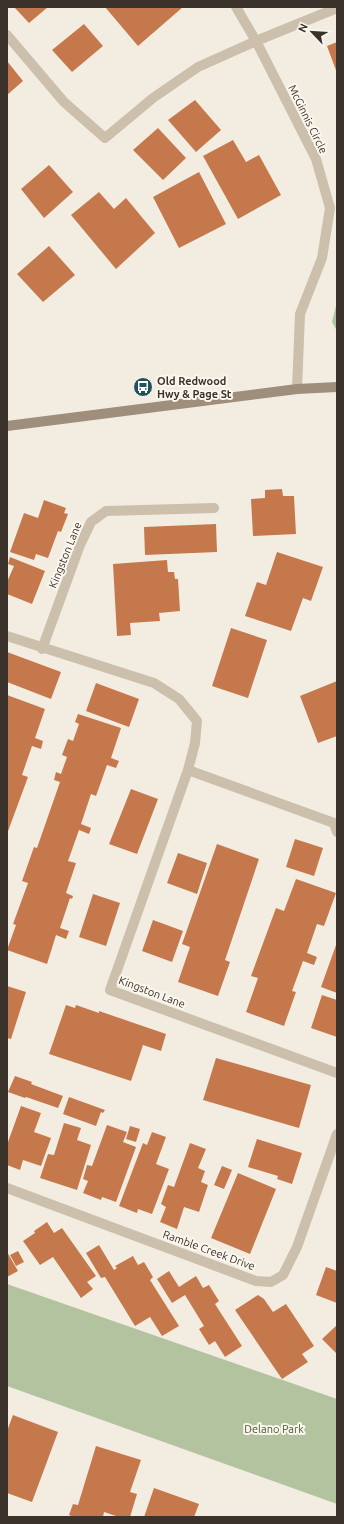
<svg xmlns="http://www.w3.org/2000/svg" width="344" height="1524" viewBox="0 0 344 1524" font-family="Ubuntu,sans-serif">
<style>
.green{fill:#b3c3a0}
.building{fill:#c6784d}
.lines{fill:none;stroke-linecap:round;stroke-linejoin:round}
.lane{stroke:#ccbfac;stroke-width:10}
.street{stroke:#ccbfac;stroke-width:10}
.secondary{stroke:#a08e7d;stroke-width:10}
.labels{text-anchor:middle;dominant-baseline:central;stroke-width:4;stroke-linejoin:round;paint-order:stroke}
.street-label{font-size:11px;fill:#3a322b;stroke:#fbf6ee}
.poi-label{font-size:11px;font-weight:bold;fill:#3a322b;stroke:#fbf6ee;text-anchor:start}
.park-label{font-size:11px;fill:#44592e;stroke:#fbf6ee}
</style>
<rect width="100%" height="100%" fill="#f3ede1"/>
<path class="green" d="M337,302v29l-5,-9z
M7,1284l330,115v105l-330,-118z"/>
<path class="building" d="M14,7h34l-19,16z
M105,7h78l-45,39z
M84,24l19,22 -31,26 -20,-22z
M337,42v31l-10,-27z
M7,61l16,20 -16,14z
M195,100l26,30 -25,22 -28,-32z
M158,128l28,30 -23,22 -30,-30z
M233,140l13,22 13,-7 22,40 -43,24 -35,-63z
M49,165l24,27 -29,26 -23,-29z
M199,172l27,52 -47,24 -26,-51z
M99,192l15,17 12,-11 29,35 -39,36 -45,-54z
M49,246l26,29 -32,27 -26,-28z
M282,489l1,7h11l2,38 -43,2 -2,-37 14,-1v-8z
M44,500l22,8 -2,5 4,1 -7,18 -3,-1 -10,27 -12,-4 -2,6 -24,-8 14,-39 14,5z
M216,524l1,28 -72,3 -1,-28z
M277,552l46,15 -12,34 -8,-3 -12,33 -46,-15 12,-34 9,3z
M10,557l35,14 -13,33 -25,-10v-12l7,-16 -6,-2z
M167,560l1,12h6l1,7h3l2,32 -21,2 1,8 -30,2 1,12 -14,1 -4,-72z
M231,628l36,12 -19,58 -36,-12z
M7,652l54,20 -10,27 -44,-17z
M337,681v55l-19,7 -18,-47z
M96,683l43,16 -10,28 -43,-16z
M7,695l38,14 -10,29 8,3 -2,8 -9,-3 -10,29 6,2 -21,57z
M78,714l43,14 -10,30 8,3 -3,7 -9,-3 -11,31 -5,-2 -10,30 10,4 -2,6 -10,-4 -11,31 8,2 -10,30 7,3 -1,3 -2,-1 -10,30 9,3 -3,8 -10,-4 -9,29 -40,-14 9,-25 -3,-1 15,-41 -6,-2 12,-34 3,1 23,-66 -6,-2 2,-8 5,2 6,-17 -5,-2 6,-16 5,2 6,-17 -4,-2z
M131,789l27,10 -21,55 -28,-10z
M295,839l28,9 -9,28 -28,-9z
M217,844l42,15 -34,101 5,2 -12,34 -40,-14 12,-35 -8,-3z
M178,853l29,10 -10,31 -30,-11z
M296,879l40,14 -12,33 -7,-2 -10,29 10,4 -3,8 -11,-4 -11,30 4,1 -12,34 -38,-14 12,-34 -7,-2 25,-68 8,3z
M93,894l27,9 -14,43 -27,-9z
M153,920l30,11 -11,31 -30,-11z
M336,945h1v48l-16,-6z
M7,986l19,6 -15,47 -4,-1z
M322,995l15,5v37l-26,-9z
M66,1005l9,3 1,-3 23,8v-2l67,23 -5,17 -18,-6 -12,36 -82,-27z
M216,1058l95,27 -12,43 -96,-28z
M15,1076l17,6 -1,2 32,12 -5,12 -32,-11 -1,1 -17,-6z
M69,1097l36,13 -2,3 -2,-1 -5,14 -33,-12z
M21,1106l20,7 -7,19 17,6 -10,28 -18,-6 -3,10 -13,-5v-23h1z
M64,1123l17,5 -4,12 14,5 -14,45 -37,-12 8,-24 6,1z
M107,1125l20,7 -4,10 13,5 -20,55 -14,-5 -1,3 -18,-7 5,-12 -5,-2 4,-14 5,1z
M130,1126l10,3 -4,13 -10,-3z
M152,1132l14,5 -10,27 13,5 -17,45 -14,-5 -1,4 -18,-7 24,-63 4,2z
M257,1139l45,14 -10,31 -15,-5 1,-3 -30,-9z
M190,1143l16,6 -8,19 7,3 -4,11 7,3 -9,27 -15,-5 -7,22 -17,-7 6,-15 -5,-3 7,-19 6,2z
M222,1166l10,4 -8,19 -10,-4z
M238,1173l38,16 -26,65 -39,-16z
M47,1222l7,11 8,-5 34,48 -9,6 6,7 -12,9 -28,-41 -13,8 -17,-24 12,-8 -1,-2z
M99,1245l15,25 3,-2 -2,-2 18,-10 5,9 6,-3 9,15 -3,3 29,46 -17,10 -12,-19 -15,9 -30,-49 -4,1 -15,-25z
M18,1251l6,11 -8,4 -6,-11z
M7,1252l11,19 -11,6z
M326,1267l11,4v32l-21,-8z
M169,1271l10,16 17,-11 7,12 6,-3 10,16 -4,3 27,42 -17,11 -10,-16 -6,4 -10,-16 5,-3 -19,-31 -13,8 -15,-24z
M258,1295l6,4 9,13 13,-8 28,42 -12,8 6,8 -26,17 -47,-69z
M337,1325v29l-15,-15z
M13,1415l45,17 -26,70 -25,-9v-62z
M96,1446l45,14 -11,32 7,2 -7,23h-11l-15,-5 -1,5h-29l-5,-2 4,-11 5,1z
M154,1488l45,16 -5,13h-50z"/>
<g class="lines">
<path class="lane" d="M7,35l57,67 41,36 48,-40 45,-31 58,-26
M42,649l38,-104 11,-23 15,-11 108,-3"/>
<path class="street" d="M236,7l20,34 60,118 14,49 -8,50 -22,56 -3,75
M256,41l81,-33
M7,636l147,47 25,16 18,22 -2,22 -7,27 -78,220 227,83
M188,770l146,53 3,9
M7,1188l249,93 15,1 12,-7 14,-28 40,-113"/>
<path class="secondary" d="M7,426l290,-37 40,-2"/>
</g>
<defs>
<g id="bus-disc" transform="scale(1)"><circle r="9.5" fill="#20515c" stroke="#fbf6ee"/><path d="M-5-6H5V4H4V6H2V4H-2V6H-4V4H-5ZM-3.5-4V0h7V-4ZM-3.5 1.2v1.5H-2V1.2ZM2 1.2v1.5H3.5V1.2Z" fill="#fff"/></g>
</defs>
<g fill-rule="evenodd">
<use href="#bus-disc" x="143" y="387"/>
</g>
<g class="labels">
<g class="street-label">
<text transform="translate(308 119) rotate(64)">McGinnis Circle</text>
<text transform="translate(65 555) rotate(-68)">Kingston Lane</text>
<text transform="translate(152 992) rotate(21)">Kingston Lane</text>
<text transform="translate(209 1250) rotate(20)">Ramble Creek Drive</text>
</g>
<g class="poi-label">
<text x="157" y="381">Old Redwood<tspan x="157" dy="13">Hwy &amp; Page St</tspan></text>
</g>
<g class="park-label">
<text x="274" y="1429">Delano Park</text>
</g>
</g>
<rect width="344" height="1524" fill="none" stroke="#3a322b" stroke-width="16"/>
<g transform="translate(312 32) rotate(295)" stroke="#fbf6ee" stroke-width="3" paint-order="stroke">
<path d="M0-3L7 15L0 10L-7 15Z" fill="#3a322b"/>
<text y="-6" font-size="11" font-weight="bold" text-anchor="middle" fill="#3a322b">N</text>
</g>
</svg>
